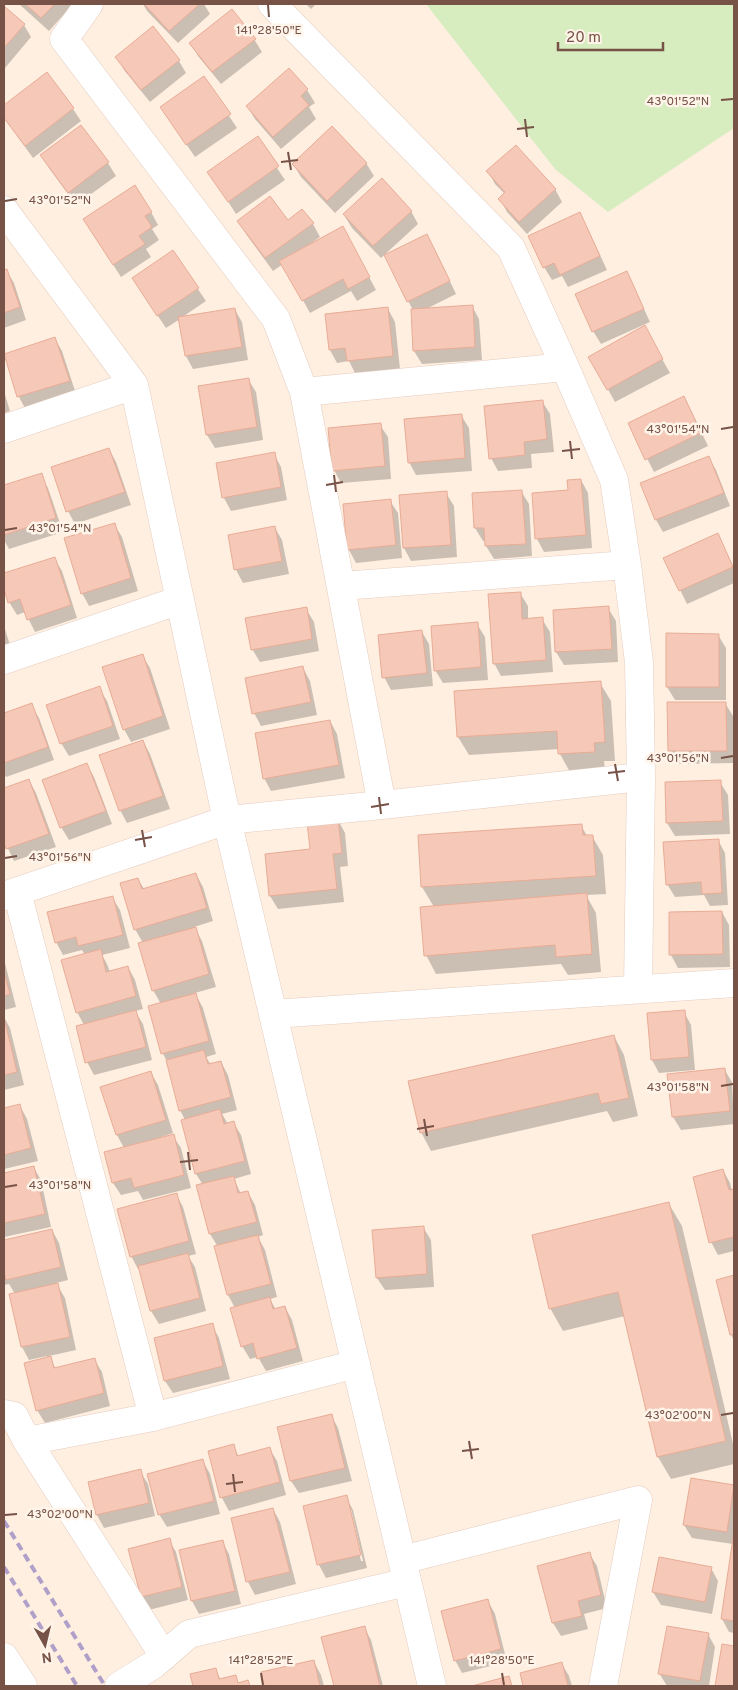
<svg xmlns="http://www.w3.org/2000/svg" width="738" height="1690" viewBox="0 0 738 1690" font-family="Overpass,sans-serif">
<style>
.green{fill:#d7ecbf}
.shadow{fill:#0003;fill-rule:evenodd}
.building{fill:#f5c8b7;stroke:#e9ac96}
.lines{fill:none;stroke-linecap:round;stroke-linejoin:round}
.minor-casing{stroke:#e5ccbf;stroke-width:29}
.minor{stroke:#fff;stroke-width:28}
.rail{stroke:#b09fc8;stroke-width:4;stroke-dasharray:8 5;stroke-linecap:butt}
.ticks{fill:none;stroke:#775246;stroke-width:2}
.ticks-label{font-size:12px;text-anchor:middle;fill:#775246;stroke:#fff4e9;stroke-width:5;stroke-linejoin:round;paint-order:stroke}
</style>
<rect width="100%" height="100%" fill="#feefe1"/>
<path class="green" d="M426,4h308v124l-126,84 -53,-43z"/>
<path class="shadow" d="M19,4h54l-24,27z
M143,4h61l6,10 -32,29 -31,-32z
M306,4h10l-5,5z
M4,7l20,18 7,12 -26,31z
M254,39l8,13 -41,32 -23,-28 -7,-13z
M117,57l62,4 7,12 -36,29 -26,-32z
M289,70l18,20 8,13 -6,4 7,12 -35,30 -26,-30 -8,-13z
M47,74l26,35 8,12 -48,37 -29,-40v-11z
M204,78l33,50 -42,29 -34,-50z
M81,126l27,37 8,13 -40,29 -27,-37 -7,-12z
M257,138l28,42 -49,34 -27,-42z
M366,163l8,13 -39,37 -34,-36 -8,-13z
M488,171l67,18 7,13 -35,32 -20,-22 -7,-13 5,-5 -10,-10z
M411,211l7,13 -37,34 -29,-30 -8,-13z
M151,212l7,13 -6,4 7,11 -13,9 5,8 -30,20 -29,-45z
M239,221l49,1 25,2 7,13 -7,5 1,1 36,-2 26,49 -19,11 -6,-10 -41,22 -27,-49 -10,7 -27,-37z
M587,227l20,43 -39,17 -6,-11 -10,4 -8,-13z
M434,248l22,46 -30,15 46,-3 7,13 3,41 -60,4 -8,-13 -1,-41 -5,-9z
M173,252l33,49 -25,17 54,-8 7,12 6,38 -55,9 -7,-13 -6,-37 -14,9 -33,-49z
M6,270l8,13 12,37 -22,8v-57z
M627,272l23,50 -49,22 -8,-13z
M388,309l7,13 5,47 -45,4 -6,-12 -12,2 -7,-13z
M644,327l26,46 -55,29 -25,-45z
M55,339l7,12 14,43 -50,16 -7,-13 -14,-42z
M248,379l8,13 7,48 -48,8 -8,-13 -8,-48z
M4,391l6,20 -6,2z
M542,401l8,13 4,38 -23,2 1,14 -34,3 -7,-13z
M691,410l17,36 -54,26 -25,-49z
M461,415l8,13 3,43 -56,4 -7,-13z
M380,425l8,12 3,42 -50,4 -7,-13z
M109,449l7,13 15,43 -56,19 -7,-13z
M274,454l7,13 6,33 -56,11 -7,-13z
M708,457l8,13 14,36 -67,26 -7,-12z
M41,475l7,13 15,44 -54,17 -5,-9v-53z
M581,480l7,13 4,55 -48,4 -7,-13 -4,-45 36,-2z
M521,491l8,13 3,52 -38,3 -8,-13v-5h-3l-8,-13z
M446,493l8,13 3,51 -46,4 -7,-13 -4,-52z
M390,501l8,12 4,45 -46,5 -7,-13 -5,-45z
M114,524l8,13 16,54 -49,15 -7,-13z
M275,528l7,12 7,34 -46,9 -7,-13 -6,-34z
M718,535l16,33v15l-47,21 -22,-45z
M54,558l8,13 15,47 -42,14 -10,-20 -8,3 -8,-13 -5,-17v-11z
M520,593l8,13v14l14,-1 8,13 3,40 -52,4 -7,-13z
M608,608l8,13 2,41 -54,3 -8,-13 -2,-41z
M306,609l8,13 5,29 -59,11 -8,-13z
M477,624l8,13 3,43 -45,3 -8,-13z
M4,626l6,19 -6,2z
M422,632l7,12 4,42 -42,4 -7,-13z
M718,635l8,13v52h-51l-8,-13z
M142,655l8,13 20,61 -39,13 -7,-13z
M303,668l7,13 7,34 -56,11 -7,-13z
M600,683l11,18 4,60h-11l1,9 -35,2 -10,-18 -1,-5 -90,6 -11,-18z
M99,688l8,13 13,38 -51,17 -8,-13z
M725,703l8,13 1,47 -58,1 -7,-13z
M31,705l8,13 15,42 -48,17 -2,-4v-58z
M330,721l7,13 8,44 -74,13 -7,-13z
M143,741l7,13 20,55 -43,14 -7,-13z
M87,765l7,12 18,47 -43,16 -8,-13z
M29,780l7,13 20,54 -42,14 -10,-21v-51z
M720,782l8,13 2,39 -55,2 -8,-13z
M338,820l7,13 3,33 -8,1 4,35 -66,7 -8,-13z
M581,826l7,11 4,-1 11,19 3,39 -20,1 10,18 5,59 -33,3 -7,-11 -125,10 -10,-19 8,-48 -12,-20z
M718,840l7,13 3,52 -18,1 -6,-11 -29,2 -8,-13z
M196,874l7,13 10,34 -19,6 8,14 14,46 -21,6 8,15 13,46 -10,3 5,8 10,-3 7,13 9,35 -15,4 6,10 5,-2 8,13 10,39 -17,5 7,15 7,-2 7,13 8,30 -5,2 7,13 12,47 -7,2 6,11 9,-3 7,13 11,41 -37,10 -8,-14 -8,2 -8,-13 -7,-38 -7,-13 -12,-48h2l-8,-13 -12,-48 5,-1 -7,-11 -14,-54h3l-5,-10 -12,-47 -5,-9 -13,-47 11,-3 -8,-14 -10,-47 -8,-14 3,-50 6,10z
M112,897l8,13 10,38 -28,7 5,9 3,8 18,-5 7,13 8,29 -8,2 8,13 9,36 -58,15 -7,-13 -3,-37 -7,-13 8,-57 -3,-5 -19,5 -7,-13z
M722,912l7,13 1,42 -52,1 -7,-13z
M4,959l12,48 -12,3z
M684,1012l7,13 4,45 -36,3 -7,-13z
M4,1017l6,11 14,57 -20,5z
M614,1036l10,19 14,61 -25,6 -6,-11 -176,40 -10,-19z
M724,1069l8,13 2,42 -53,6 -8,-13 -4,-42z
M151,1073l7,12 15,48 -12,4v2l12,-3 8,12 10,40 -48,12 -5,-9 -17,4 -8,-12 11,-35 -7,-13z
M20,1106l7,13 11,42 -34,8v-59z
M34,1168l7,12 10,47 -47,10v-63z
M723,1170l7,13 2,8 2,-1v61l-16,4 -7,-13z
M176,1194l7,13 13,47 -8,2 7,11 11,44 -47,13 -8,-13 -11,-42h-2l-7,-13z
M669,1204l13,22 52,222v16l-63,15 -13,-22 -33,-141 -62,15 -13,-23z
M423,1227l8,13 3,47 -49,3 -8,-12z
M52,1230l7,13 9,37 -12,3 9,15 11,52 -27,6 7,13 38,-10 8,13 8,34 -65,17 -8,-13 10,-52v-2l-18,4 -7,-13 -11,-52 4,-1 -6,-10 -5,1v-44z
M734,1277v63l-3,-5 -13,-54z
M212,1325l7,13 11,41 -57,14 -8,-12z
M331,1415l7,13 14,53 -53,12 -8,-12z
M233,1445l6,12 30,-9 8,13 9,34 -57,16 -7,-13 -13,-47z
M203,1461l7,13 10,40 -53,13 -8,-13z
M140,1471l8,13 7,32 -51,12 -7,-13 -8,-32z
M734,1486v147l-5,-1 -7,-13 11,-75 -41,-6 -8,-13z
M346,1497l7,13 14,58 -41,10 -7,-13 -14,-58zM349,1509h2l12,52h-2z
M273,1509l7,13 16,62 -41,11 -7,-13 -16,-63z
M169,1540l7,12 12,48 -39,10 -7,-13z
M222,1541l7,13 12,50 -42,10 -7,-13 -12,-50z
M589,1553l8,13 10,42 -23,6 4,15 -27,7 -8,-13 -15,-56z
M711,1568l7,13 -6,33 -51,-9 -8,-13z
M488,1601l7,13 12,48 -45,11 -7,-13z
M364,1627l7,13 12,46h-48l-13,-48z
M708,1634l7,13 -6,39h-42l-8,-13z
M723,1645l11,2v39h-17z
M314,1662l7,13 3,11h-58l-3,-13z
M562,1664l7,12 3,10h-47l-4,-12z
M215,1669l6,11 14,-4 4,8 8,-2 3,4h-56l-3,-11z"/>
<path class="building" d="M25,4h30l-14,14z
M144,4h56l-31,27z
M4,6l21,18 -21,24z
M232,9l24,30 -44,33 -23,-29z
M153,26l27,34 -39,30 -26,-33z
M289,68l19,21 -7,7 8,9 -36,32 -27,-31z
M47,72l27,36 -49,38 -21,-28v-13z
M204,76l27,38 -45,31 -26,-38z
M81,125l28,37 -41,31 -28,-38z
M332,126l35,37 -40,38 -35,-37z
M258,136l21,30 -51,36 -21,-30z
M516,145l40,44 -37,33 -21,-23 7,-7 -19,-21z
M382,178l30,33 -39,35 -30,-32z
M135,185l17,27 -7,4 7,11 -13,9 6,8 -32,21 -30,-46z
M270,196l18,24 14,-11 12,14 -49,35 -28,-37z
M580,212l20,44 -40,19 -6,-12 -11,5 -15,-32z
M343,226l27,51 -22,12 -5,-10 -41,22 -23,-40z
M427,234l23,47 -43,21 -23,-47z
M173,250l26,38 -42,28 -25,-38z
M7,269l13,38 -16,6v-43z
M627,271l17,38 -52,23 -17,-38z
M473,305l2,42 -62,4 -2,-42z
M388,307l5,49 -46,5 -2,-13 -16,2 -4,-36z
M235,308l7,39 -57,9 -7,-39z
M645,325l18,34 -56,31 -19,-33z
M55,337l15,44 -53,16 -13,-43z
M249,378l8,49 -51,8 -8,-49z
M684,396l17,37 -56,27 -17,-37z
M543,400l4,39 -23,3 1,13 -36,4 -5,-53z
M462,414l3,44 -57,5 -4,-44z
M381,423l4,43 -53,5 -4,-43z
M109,448l16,44 -59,20 -15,-45z
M275,452l6,35 -59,11 -6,-35z
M709,456l15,37 -69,27 -15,-37z
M42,473l14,45 -52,17v-50z
M581,479l5,56 -51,4 -3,-46 36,-3 -1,-10z
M522,490l4,54 -41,2 -1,-18h-10l-2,-35z
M447,491l4,54 -48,3 -4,-53z
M391,499l5,46 -49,5 -4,-46z
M115,523l16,55 -50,16 -17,-56z
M275,526l7,35 -48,9 -6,-35z
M718,533l15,34 -54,24 -16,-33z
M55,557l16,48 -44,15 -7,-21 -12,4 -4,-14v-16z
M521,592l1,27 21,-2 3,43 -53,4 -5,-70z
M609,606l3,43 -57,3 -2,-42z
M307,607l5,32 -61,11 -6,-32z
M478,622l3,45 -47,4 -3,-45z
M422,630l5,43 -45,5 -4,-43z
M666,633l53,1v53h-53z
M143,654l20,62 -40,14 -21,-63z
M303,666l8,36 -59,12 -7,-36z
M601,681l4,61 -11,1 1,9 -37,2 -1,-23 -100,6 -3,-46z
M100,686l13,40 -53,18 -14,-39z
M667,702h59l1,49h-59z
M32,703l16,44 -44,16v-50z
M330,720l9,45 -76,14 -8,-46z
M143,740l20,56 -44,15 -20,-56z
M87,763l19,48 -46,17 -18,-48z
M29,779l20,55 -43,15 -2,-6v-55z
M721,780l2,41 -57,2 -1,-41z
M338,819l4,34 -9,1 4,35 -68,7 -4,-42 45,-5 -3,-27z
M582,824l1,11h10l3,41 -175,11 -3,-52z
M719,839l3,54 -20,1 -1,-12 -35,3 -3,-43z
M196,873l11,35 -73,22 -14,-47 18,-5 4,11z
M587,893l5,61 -36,3 -1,-12 -131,11 -4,-49z
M113,896l10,39 -45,11 -2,-9 -21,6 -8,-31z
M722,911l1,43 -54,1v-43z
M196,927l13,47 -57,17 -14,-48z
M101,949l5,23 22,-6 8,30 -60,17 -15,-53z
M4,971l6,23 -6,2z
M196,993l13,48 -48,13 -13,-48z
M136,1010l10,37 -61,16 -9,-37z
M685,1010l4,47 -38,3 -4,-47z
M4,1017l13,55 -13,3z
M614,1035l15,63 -28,6 -3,-11 -178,40 -12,-52z
M204,1050l4,14 13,-3 10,36 -52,14 -13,-51z
M725,1068l5,43 -58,6 -5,-43z
M151,1071l15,49 -50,15 -16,-48z
M20,1104l11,44 -27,7v-47z
M220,1109l4,15 10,-3 11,40 -50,13 -14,-54z
M174,1134l10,41 -50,13 -3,-10 -19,5 -8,-31z
M34,1166l11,48 -41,9v-50z
M723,1169l6,21 5,-1v48l-25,6 -16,-66z
M234,1176l4,17 10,-2 9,31 -48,12 -13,-49z
M177,1193l12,48 -59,16 -13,-48z
M669,1202l57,239 -69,16 -39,-165 -69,17 -17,-74z
M424,1226l3,48 -51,4 -4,-48z
M52,1229l9,38 -55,13 -2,-8v-32z
M258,1235l13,49 -44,11 -13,-49z
M188,1253l12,45 -50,13 -12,-45z
M734,1275v59l-4,1 -14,-55z
M58,1283l12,54 -49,10 -12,-53z
M270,1297l3,12 12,-3 12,42 -40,11 -4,-16 -12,4 -11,-39z
M213,1323l10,43 -59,15 -10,-43z
M51,1356l3,12 41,-10 9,35 -68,18 -12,-48z
M332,1414l13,54 -55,13 -13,-54z
M234,1444l3,12 33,-9 10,35 -60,16 -12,-47z
M203,1459l11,42 -56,14 -11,-41z
M141,1469l8,34 -53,12 -8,-33z
M691,1478l43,7 -7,47 -44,-7z
M347,1495l14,60 -44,10 -14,-59z
M273,1508l17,64 -44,10 -15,-64z
M734,1531v90l-13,-2z
M170,1538l12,49 -41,10 -13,-48z
M223,1540l12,51 -44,10 -12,-51z
M590,1552l11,43 -23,6 4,15 -30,7 -15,-57z
M659,1557l53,10 -7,35 -53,-10z
M488,1599l13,50 -47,12 -13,-50z
M365,1626l15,60h-46l-13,-49z
M667,1626l42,7 -9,48 -42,-7z
M722,1644l12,2v40h-19z
M314,1660l6,26h-56l-3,-14z
M562,1662l6,24h-45l-3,-13z
M216,1668l3,11 17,-4 2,8 10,-3 2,6h-57l-3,-12z
M509,1676l3,10h-40z"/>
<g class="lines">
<g class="minor-casing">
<path id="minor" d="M89,4l-25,35 212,280 28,73 78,413
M272,4l239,244 54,119 49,113 13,85 12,97 2,115 -3,211
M4,210l130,175 93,435 205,866
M304,392l261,-25
M4,429l130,-44
M341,586l286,-21
M4,660l176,-60
M17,892l136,525
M4,896l223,-76 155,-15 259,-28
M273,1014l461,-31
M4,1414l10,2 13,25
M402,1560l236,-60 -35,186
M164,1656l-137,-215 126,-24 203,-53
M4,1657l19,29
M119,1686l34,-21 36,-31 218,-52"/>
</g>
<use href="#minor" class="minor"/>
<path class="rail" d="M4,1521l101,165
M4,1567l73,119"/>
</g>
<path class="ticks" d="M268,5l1,12M721,100l12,-1M525,119l2,18M517,129l17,-2M288,152l3,18M281,162l17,-2M5,201l12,-2M721,429l12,-2M570,441l2,18M562,451l18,-2M334,475l2,17M326,485l17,-3M5,530l12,-2M721,758l12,-2M615,764l3,17M608,773l17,-2M379,797l2,17M371,807l18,-3M142,830l3,17M135,840l17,-3M5,858l12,-2M721,1086l12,-2M424,1119l3,17M417,1129l17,-3M188,1152l2,18M180,1162l18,-2M5,1187l12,-2M721,1415l12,-2M469,1441l3,18M462,1451l17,-2M233,1474l2,18M226,1484l17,-2M5,1515l12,-1M261,1673l2,12M502,1673l2,12"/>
<g class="ticks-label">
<text x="269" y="34">141°28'50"E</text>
<text x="678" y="105">43°01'52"N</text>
<text x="60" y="204">43°01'52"N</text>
<text x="678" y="433">43°01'54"N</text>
<text x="60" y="532">43°01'54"N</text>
<text x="678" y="762">43°01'56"N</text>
<text x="60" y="861">43°01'56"N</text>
<text x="678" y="1091">43°01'58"N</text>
<text x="60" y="1189">43°01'58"N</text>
<text x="678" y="1419">43°02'00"N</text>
<text x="60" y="1518">43°02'00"N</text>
<text x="261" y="1664">141°28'52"E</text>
<text x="502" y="1664">141°28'50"E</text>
</g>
<rect width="738" height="1690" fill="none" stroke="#775246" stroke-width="10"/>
<g transform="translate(45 1645) rotate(172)" stroke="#fff4e9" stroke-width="4" paint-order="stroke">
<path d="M0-4L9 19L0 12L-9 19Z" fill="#775246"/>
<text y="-8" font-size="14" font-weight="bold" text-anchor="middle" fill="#775246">N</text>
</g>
<path d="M558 42v8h105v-8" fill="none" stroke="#775246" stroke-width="2.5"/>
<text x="566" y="42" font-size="15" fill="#775246" stroke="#fff4e9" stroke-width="4" paint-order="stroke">20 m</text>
</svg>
